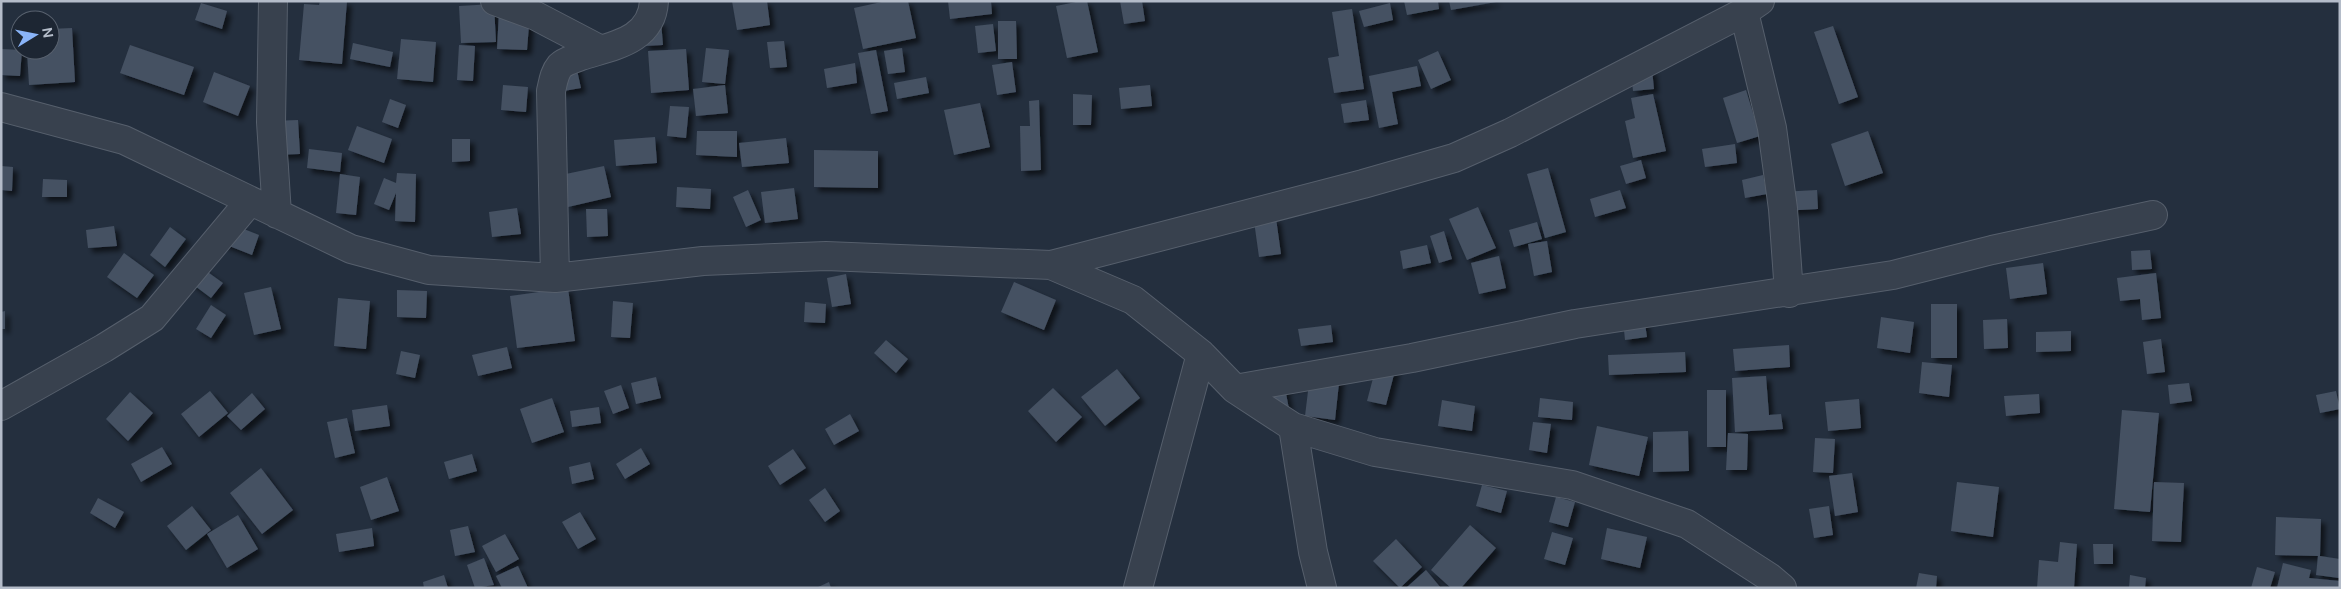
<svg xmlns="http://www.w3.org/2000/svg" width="2341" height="589" viewBox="0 0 2341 589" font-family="'DM Sans',sans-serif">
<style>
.building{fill:#455162;filter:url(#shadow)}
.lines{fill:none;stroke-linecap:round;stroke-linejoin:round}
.street-casing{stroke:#565f6c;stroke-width:30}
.street{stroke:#38414e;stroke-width:28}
</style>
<defs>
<filter id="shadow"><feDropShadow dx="4.5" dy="4.5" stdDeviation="2.5" flood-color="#0009"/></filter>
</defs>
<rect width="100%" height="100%" fill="#242f3e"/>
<path class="building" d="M320,1h27l-5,63 -43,-4 5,-56 15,1z
M732,1h35l3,24 -33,5z
M886,1h22l8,37 -53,11 -9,-41z
M948,1h43l1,13 -42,5z
M1081,1h6l11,51 -31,6 -11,-52z
M1120,1h22l3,20 -21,3z
M1404,1h34l1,8 -32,6z
M1449,1h47v1l-45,8z
M201,3l26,8 -5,18 -27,-9z
M1390,3l3,17 -29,7 -5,-16z
M494,4l2,38 -35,1 -2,-37z
M1352,9l12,80 -30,4 -6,-35 11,-2 -7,-44z
M499,12l31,1 -3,37 -30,-1z
M661,21l2,24 -18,1 -2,-24z
M998,21h18l1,38h-19z
M993,24l3,27 -18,2 -3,-27z
M1833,26l25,71 -19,7 -25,-72z
M72,28l3,54 -46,3 -2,-35h23v-21z
M401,39l35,3 -3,40 -36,-3z
M784,41l3,26 -17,1 -3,-26z
M353,43l40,9 -3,15 -40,-8z
M130,45l64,22 -10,28 -64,-22z
M459,45l16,1 -2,35 -16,-1z
M706,48l23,2 -4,34 -23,-2z
M902,48l3,24 -17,2 -4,-23z
M1,49l21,1 -2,26 -19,-1z
M686,49l3,41 -38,3 -3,-42z
M876,50l12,61 -17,3 -13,-61z
M1438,51l13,29 -20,9 -13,-29z
M575,61l6,27 -23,4z
M1012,62l4,30 -19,3 -5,-30z
M855,63l2,20 -30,5 -3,-19z
M1417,66l4,20 -29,6 6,32 -19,4 -10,-52z
M1652,69l2,20 -21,2 -2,-20z
M214,72l36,14 -12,30 -35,-14z
M926,77l3,16 -32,6 -3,-16z
M503,85l25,2 -2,25 -25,-2z
M725,85l3,28 -32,3 -3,-27z
M1150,85l2,21 -31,3 -2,-21z
M1746,90l14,46 -23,7 -14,-45z
M1073,94l19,1 -1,30h-18z
M1653,94l13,57 -33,7 -8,-37 10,-3 -4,-20z
M390,99l16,6 -8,23 -16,-6z
M1039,100l2,70 -20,1 -1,-45h10l-1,-25z
M1366,100l3,20 -25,3 -3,-19z
M980,103l10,44 -36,8 -10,-45z
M670,106l19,1 -3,31 -19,-2z
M298,120l2,34 -27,1 -1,-34z
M357,126l35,13 -8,24 -36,-13z
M697,131h40v26l-41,-2z
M1868,131l15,42 -38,13 -14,-42z
M655,137l2,26 -41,3 -2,-26z
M786,138l3,25 -47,4 -3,-24z
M452,139h18v22l-18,1z
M1735,144l2,19 -32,4 -3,-18z
M309,149l33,4 -2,19 -33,-4z
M814,150l64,1v37l-64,-1z
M1641,160l5,18 -20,6 -6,-18z
M1,166l12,1 -1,24 -11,-1z
M604,166l7,31 -43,10 -7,-32z
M1548,168l18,64 -21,6 -18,-64z
M397,173l19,1 -1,48 -20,-1 1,-28 -7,17 -15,-6 10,-26 12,5z
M340,174l20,3 -4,38 -20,-2z
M1763,175l4,19 -22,4 -3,-18z
M43,179l24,1v17h-25z
M677,187l34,2 -1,20 -34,-2z
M794,188l4,31 -33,4 -4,-31z
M748,190l13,30 -15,7 -13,-30z
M1620,190l6,18 -31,9 -5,-18z
M1817,190l1,19 -37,2 -1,-19z
M1478,207l18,41 -29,12 -18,-41z
M517,208l4,26 -29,3 -3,-25z
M586,209h21l1,27 -21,1z
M1276,218l5,36 -22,3 -5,-36z
M226,222l33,13 -7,20 -33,-13z
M1537,222l5,17 -28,8 -5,-17z
M114,226l3,20 -29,2 -2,-18z
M170,227l16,12 -21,28 -15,-12z
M1444,231l8,28 -13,4 -9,-27z
M1547,241l5,31 -18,4 -6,-32z
M1427,245l4,18 -28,6 -3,-18z
M2150,250l2,19 -20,1 -1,-19z
M124,253l30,22 -17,23 -30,-21z
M1499,256l7,32 -27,6 -8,-31z
M2043,263l4,31 -37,5 -4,-31z
M198,265l25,18 -12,15 -24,-18z
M2156,273l5,45 -19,2 -2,-21 -20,2 -3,-23z
M846,274l5,30 -19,3 -5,-29z
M1014,282l42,18 -12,30 -43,-18z
M271,287l10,42 -27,6 -10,-42z
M568,288l7,53 -58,7 -7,-52z
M397,290l30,1 -1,27 -29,-1z
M338,298l32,3 -4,48 -32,-3z
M613,301l20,2 -3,35 -19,-1z
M805,302l21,2 -1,19 -21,-1z
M1931,304h26v54h-26z
M211,305l15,10 -15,23 -15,-9z
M5,311v18h-4v-17z
M1644,317l3,20 -22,3 -2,-20z
M1881,317l33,5 -4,31 -33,-5z
M2007,319l1,29 -24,1 -1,-29z
M1331,325l2,17 -32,4 -3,-17z
M2071,331v20l-35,1v-20z
M2161,339l4,33 -18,2 -4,-32z
M886,340l22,19 -12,14 -22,-20z
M1789,345l1,22 -55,4 -2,-22z
M507,347l5,21 -34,8 -6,-21z
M401,351l19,4 -5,23 -19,-4z
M1685,352l1,20 -77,3 -1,-20z
M1922,362l30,3 -3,32 -30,-4z
M1377,363l19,4 -10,38 -19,-4z
M1117,369l23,29 -35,28 -24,-29z
M1340,374l-5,46 -30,-4 4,-33 -24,5 4,21 -42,-30z
M1766,376l3,39 12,-1 2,15 -48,3 -3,-54z
M656,377l5,21 -25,6 -5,-21z
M2189,383l3,18 -22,3 -2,-19z
M621,385l8,23 -16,6 -9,-23z
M1053,388l29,29 -26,25 -28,-31z
M1707,390h19v57h-19z
M210,391l18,22 -29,24 -18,-23z
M2336,391l4,18 -20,4 -4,-18z
M130,392l23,21 -25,28 -22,-22z
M252,393l13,16 -24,21 -14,-14z
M2039,394l1,19 -34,3 -2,-20z
M552,398l12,34 -32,11 -12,-34z
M1540,398l33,4 -1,18 -34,-3z
M1859,399l2,29 -33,3 -3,-29z
M1442,400l33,6 -3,25 -34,-5z
M387,405l3,21 -35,5 -3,-21z
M599,407l2,16 -29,4 -2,-16z
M2122,410l37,3 -9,99 -36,-3z
M850,414l9,17 -25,14 -9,-16z
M347,418l8,35 -20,5 -8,-36z
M1533,422l18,2 -4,29 -18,-3z
M1597,426l51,11 -9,39 -50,-11z
M1688,431l1,40 -36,1v-40z
M1728,433l20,1 -1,36h-21z
M1815,438l20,1 -2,34 -20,-1z
M162,447l10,17 -31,18 -10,-18z
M641,448l9,16 -25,15 -9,-15z
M793,449l13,19 -26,17 -12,-19z
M472,454l5,17 -28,8 -5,-17z
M590,462l4,17 -22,5 -3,-17z
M261,468l32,42 -31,24 -32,-41z
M1852,473l6,39 -23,4 -6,-40z
M387,477l12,34 -28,9 -11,-33z
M1957,482l42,5 -6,50 -42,-6z
M2154,482l30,1 -3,59 -29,-1z
M1482,485l25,6 -6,22 -25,-7z
M825,488l15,23 -15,11 -16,-22z
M1556,497l19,5 -7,25 -19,-5z
M98,498l26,14 -9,16 -25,-15z
M192,506l19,24 -25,20 -19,-24z
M1829,506l4,29 -19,3 -5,-29z
M580,512l16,27 -18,10 -16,-27z
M238,515l20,34 -31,19 -20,-34z
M2276,517l45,2 -1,37 20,3 -1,19 -23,-3 2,-19 -43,-1z
M1470,525l26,23 -35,40h-10l-20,-18z
M468,526l7,26 -20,4 -5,-26z
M372,528l2,18 -35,6 -3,-18z
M1607,528l40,9 -7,31 -39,-9z
M1552,532l21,6 -8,27 -21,-6z
M505,534l14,25 -23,13 -14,-26z
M1396,539l26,28 -22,21 -27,-27z
M2060,542l17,2 -3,44h-37l2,-28 19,2z
M2093,544h20v20h-19z
M484,558l10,27 -19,3 -8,-23z
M2283,563l28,7 -2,8 31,3v7h-63z
M518,566l10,22h-26l-6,-12z
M2257,567l18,5 -5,16h-19z
M1426,570l15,18h-35z
M1919,573l18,3 -1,12h-20z
M444,575l4,13h-24l-1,-6z
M2130,575l16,3 -1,10h-16z
M829,582l2,6h-15z"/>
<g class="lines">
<g class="street-casing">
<path id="street" d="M273,1l-2,121 6,92
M495,1l41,15 65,34
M1744,12l28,116 11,81 6,84
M1,107l123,33 227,109 78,21 126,8 148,-17 123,-5 225,9 82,35 68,54 34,35 58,38 82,25 197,33 115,39 82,53 13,11
M1051,265l312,-81 91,-26 56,-25 234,-121 16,-11
M555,278l-4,-187c2,-8 3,-18 9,-25 5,-5 14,-7 21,-10 31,-10 71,-15 73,-55
M1235,389l177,-31 163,-34 318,-49 99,-25 161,-35
M1,406l103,-58 48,-30 98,-117
M1293,427l20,125 9,36
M1138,588l63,-234"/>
</g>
<use href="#street" class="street"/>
</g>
<rect width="2341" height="589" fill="none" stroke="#b4bcc9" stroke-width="5"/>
<g transform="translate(35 35) rotate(80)"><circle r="24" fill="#1d2633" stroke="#59626f"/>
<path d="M0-4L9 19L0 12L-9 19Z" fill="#8ab4f8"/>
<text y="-8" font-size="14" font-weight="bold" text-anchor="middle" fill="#b4bcc9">N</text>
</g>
</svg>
